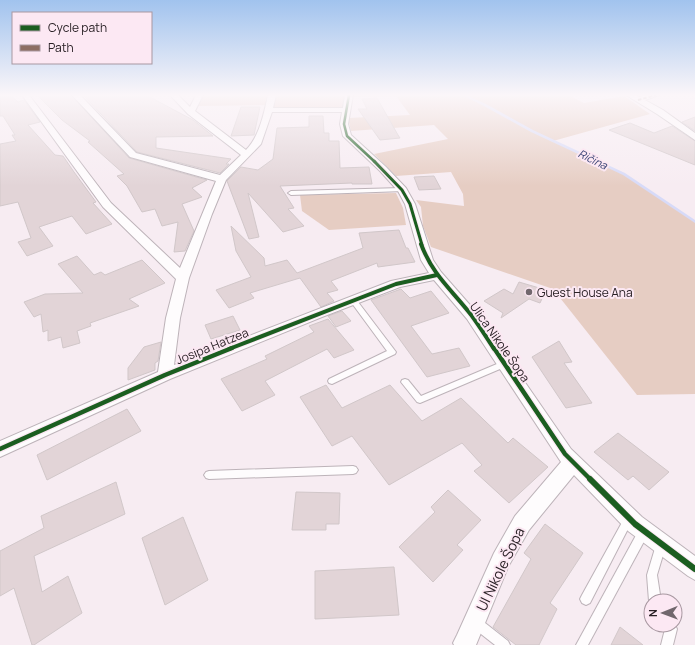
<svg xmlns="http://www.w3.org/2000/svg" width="695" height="645" font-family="Manrope,sans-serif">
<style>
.green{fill:#e6cdc3}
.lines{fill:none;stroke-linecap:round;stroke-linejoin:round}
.stream{fill:#d7daf8;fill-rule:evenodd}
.building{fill:#e2d4d7;stroke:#d1c7c9}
.service-casing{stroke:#bdb3b9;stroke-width:2}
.minor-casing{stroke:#bdb3b9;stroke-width:2}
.service{fill:#fefcfd;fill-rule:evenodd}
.minor{fill:#fefcfd;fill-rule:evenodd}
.quiet{stroke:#8d6e63;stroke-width:2;stroke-dasharray:3.5 2;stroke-linecap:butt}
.cycleway-far4-casing{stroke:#fce8f3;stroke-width:4}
.cycleway-far3-casing{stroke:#fce8f3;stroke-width:5}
.cycleway-far2-casing{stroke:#fce8f3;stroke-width:6}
.cycleway-far1-casing{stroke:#fce8f3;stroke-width:7}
.cycleway-casing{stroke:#fce8f3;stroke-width:8}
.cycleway-far4{stroke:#1b5e20;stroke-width:2.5}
.cycleway-far3{stroke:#1b5e20;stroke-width:3}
.cycleway-far2{stroke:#1b5e20;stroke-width:4}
.cycleway-far1{stroke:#1b5e20;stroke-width:4.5}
.cycleway{stroke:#1b5e20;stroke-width:6}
.poi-dot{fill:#71676d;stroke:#fce8f3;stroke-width:1.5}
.labels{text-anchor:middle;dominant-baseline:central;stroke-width:4;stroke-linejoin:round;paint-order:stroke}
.far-water-label{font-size:11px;font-style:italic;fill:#384274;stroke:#fce8f3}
.poi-label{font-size:12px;fill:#292025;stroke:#fce8f3;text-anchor:start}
.street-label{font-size:12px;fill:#292025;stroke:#fce8f3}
.near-street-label{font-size:14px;fill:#292025;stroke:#fce8f3}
</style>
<rect width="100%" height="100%" fill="#f7ecf2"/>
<g class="green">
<path d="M200,95H568L584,103L624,96L650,114L553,141L624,174L695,222V394L637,395L553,289L431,247L423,226L421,207L416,200L464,206L463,194L451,172L396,176L374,154L448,139L434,125L351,131L348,118L410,115L396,96L349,97L345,110H269L270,105L194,106Z"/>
<path d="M396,193L403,208L406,225L329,230L302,211L300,195Z"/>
</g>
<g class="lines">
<path class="stream" d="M466,95L486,104L533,130L625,173L695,220V223L623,175L531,132L484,106L462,95Z"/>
</g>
<g class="building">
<path d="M0,95H10L18,102L24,100L40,122L28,125L55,155L63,156L74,172L96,202L93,203L112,224L86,234L72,216L39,227L53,246L27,256L18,242L31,238L18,202L0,206V144L16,141L12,135H15L3,116H0Z"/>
<path d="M37,95H71L129,158L207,180L192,188L202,197L182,204L194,231L185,251L174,252L178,222L162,226L155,209L142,212L127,186L117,176L124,174L88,142L90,141L62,120Z"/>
<path d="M83,95H146L193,120L213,136L156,137V148L231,159L226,164H229L220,173L137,152Z"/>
<path d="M377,98L398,135L400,138L380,140L358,109H367L362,99Z"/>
<path d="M241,107H260L254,135L231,136Z"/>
<path d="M309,116H323L324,133H329V141H339L340,168L369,167L372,184H352V183L280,186L294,208L288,209L304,226L283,232L248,193L259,237L249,239L227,181L241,167L258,170L273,159L277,128L309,127Z"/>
<path d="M695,117V131L682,122Z"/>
<path d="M630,123L654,133L672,126L695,141V165L609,130Z"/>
<path d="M434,176L441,189L419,190L414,177Z"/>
<path d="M231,226L264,258L265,266L287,260L297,273L363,248L359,233L399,230L406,248H408L415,262L378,267L377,263L331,281L338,290L327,293L334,301L321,307L300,278L250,293L254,298L229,308L216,290L251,277L236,251Z"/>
<path d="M77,256L94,275L101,272L105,275L142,260L165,283L129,299L139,306L90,323L91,326L77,331L80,343L63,348L61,337L48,341V330L43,332L41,314L34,317L24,302L45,294L83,293L58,264Z"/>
<path d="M519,282L546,290L540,303L529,299L501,318L503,313L484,301L504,289L513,294Z"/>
<path d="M401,289L410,298L431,291L449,313L411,326L432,354L459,348L470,366L427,377L371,300Z"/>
<path d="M342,311L351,321L336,327L328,316Z"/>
<path d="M233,316L240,330L211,339L205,325Z"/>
<path d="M328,319L354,350L334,358L327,349L265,381L275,395L242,411L221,379L267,359L265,356L314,332L309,326Z"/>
<path d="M559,341L572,362L564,363L592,403L566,408L532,357Z"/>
<path d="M161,342L158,361L155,363V370L128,380V368L144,347Z"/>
<path d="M326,385L342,408L390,385L422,421L461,398L508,443L513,438L548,467L509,503L474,471L482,465L462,443L389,485L352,436L332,446L300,397Z"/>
<path d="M127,409L141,431L47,480L37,455Z"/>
<path d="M618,433L669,472L649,490L633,476L628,480L594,452Z"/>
<path d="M116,482L125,514L34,556L42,592L68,576L82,613L34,645H32L14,588L0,596V551L44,528L41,516Z"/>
<path d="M448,490L481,520L457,545L463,550L433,582L399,547L435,512L431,507Z"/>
<path d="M296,492L340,493L339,524H326V530H292Z"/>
<path d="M183,517L208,580L165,605L142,538Z"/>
<path d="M545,524L583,553L550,603L557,609L539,645H516L493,627L531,559L524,553Z"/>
<path d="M394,567L399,615L315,619V571Z"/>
<path d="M620,627L643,645H611Z"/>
</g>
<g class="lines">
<defs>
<g id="service">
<path d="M402,188L405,190L404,191L291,195L288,193L291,191Z"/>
<path d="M351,298H355L396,352L395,354L332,384L329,383L328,381L329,379L387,351L351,302L350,300Z"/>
<path d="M504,361L507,362L508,364L507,366L420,403L417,402L401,382L402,380L405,379L408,380L421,396Z"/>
<path d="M353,466L356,467L358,470L356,473L353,474L209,479L206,478L204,475L206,472L209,471Z"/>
<path d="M628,515L631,517L633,520L631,523L590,603L586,605L582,603L580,599L582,595L625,517Z"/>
<path d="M644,526L648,528L649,531L648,534L588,645H576L640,528Z"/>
<path d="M661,540L665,541L666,545L657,575L661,601H651V605L649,601L647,575L656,545L657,541Z"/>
<path d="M476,617L480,619L508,641L510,645H495L472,627L470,623L472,619Z"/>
<path d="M663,625H675L677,629L673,645H661L665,629Z"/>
</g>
<g id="minor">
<path d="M22,95H29L111,203L180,268L216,181L130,157L72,95H80L136,153L220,175L241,155L188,114L170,95H178L190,107L196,95H203L195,111L246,150C259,137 264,114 268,95H276L273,108H343L345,95H353L348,124L351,135L386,167L406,188L415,204L433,260L441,272L477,313L571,449L642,517L695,556V580L688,576L628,531L574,475L529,530L508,567L476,645H454L453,643L457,635L494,553L515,516L561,462L467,319L434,280L400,287L322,317L170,379L0,457V441L158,372L166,318L176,279L103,207ZM272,112H342L340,124L343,136L380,171L398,191L405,204L421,260L429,273L391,281L174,365L180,318L189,278L212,214L226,180L261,144Z"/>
<path d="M626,95H635L639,97L646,95H659L645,100L663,110L695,133V140L657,114Z"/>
</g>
</defs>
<use href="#service" class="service-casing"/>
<use href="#minor" class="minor-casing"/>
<use href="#service" class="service"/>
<use href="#minor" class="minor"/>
<path class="quiet" d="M638,100L656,95"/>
<defs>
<path id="cycleway-far4" d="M349,95L344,124L347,136L375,162"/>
<path id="cycleway-far3" d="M374,161L402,190L410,204L422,245"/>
<g id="cycleway-far2">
<path d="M421,244C433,276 452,290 472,316C480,327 487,338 494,349"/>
<path d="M229,349L396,284L437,275"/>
</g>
<g id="cycleway-far1">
<path d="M494,348L565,454L591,480"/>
<path d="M0,449L165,375L232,348"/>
</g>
<path id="cycleway" d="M590,479L635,524L695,569"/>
</defs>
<use href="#cycleway-far4" class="cycleway-far4-casing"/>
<use href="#cycleway-far3" class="cycleway-far3-casing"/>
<use href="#cycleway-far2" class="cycleway-far2-casing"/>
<use href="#cycleway-far1" class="cycleway-far1-casing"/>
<use href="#cycleway" class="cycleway-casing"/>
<use href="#cycleway-far4" class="cycleway-far4"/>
<use href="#cycleway-far3" class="cycleway-far3"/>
<use href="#cycleway-far2" class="cycleway-far2"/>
<use href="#cycleway-far1" class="cycleway-far1"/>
<use href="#cycleway" class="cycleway"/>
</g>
<linearGradient id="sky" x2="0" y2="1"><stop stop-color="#a1c3ee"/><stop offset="0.51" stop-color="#fbf6f9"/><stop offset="1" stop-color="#fbf6f9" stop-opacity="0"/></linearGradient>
<rect width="695" height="186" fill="url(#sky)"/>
<circle class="poi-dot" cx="529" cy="292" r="4"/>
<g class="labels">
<g class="far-water-label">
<text transform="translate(593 159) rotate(26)">Ričina</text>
</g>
<g class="poi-label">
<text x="537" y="292">Guest House Ana</text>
</g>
<g class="street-label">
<text transform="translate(500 342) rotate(55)">Ulica Nikole Šopa</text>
<text transform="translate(212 346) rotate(-22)">Josipa Hatzea</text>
</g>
<g class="near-street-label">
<text transform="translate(500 569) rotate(-64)">Ul Nikole Šopa</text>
</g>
</g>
<rect x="12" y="12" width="140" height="52" fill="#fce8f3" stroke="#a898a1"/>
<rect x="20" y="25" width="20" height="6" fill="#1b5e20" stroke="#a898a1"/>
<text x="48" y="32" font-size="12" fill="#292025">Cycle path</text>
<rect x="20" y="45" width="20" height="6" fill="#8d6e63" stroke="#a898a1"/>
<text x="48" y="52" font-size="12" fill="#292025">Path</text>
<g transform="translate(663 613) rotate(269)"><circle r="19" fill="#fce8f3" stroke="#a898a1"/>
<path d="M0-3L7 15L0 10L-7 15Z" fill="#71676d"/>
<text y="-6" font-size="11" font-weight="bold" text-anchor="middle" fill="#292025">N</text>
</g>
</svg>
